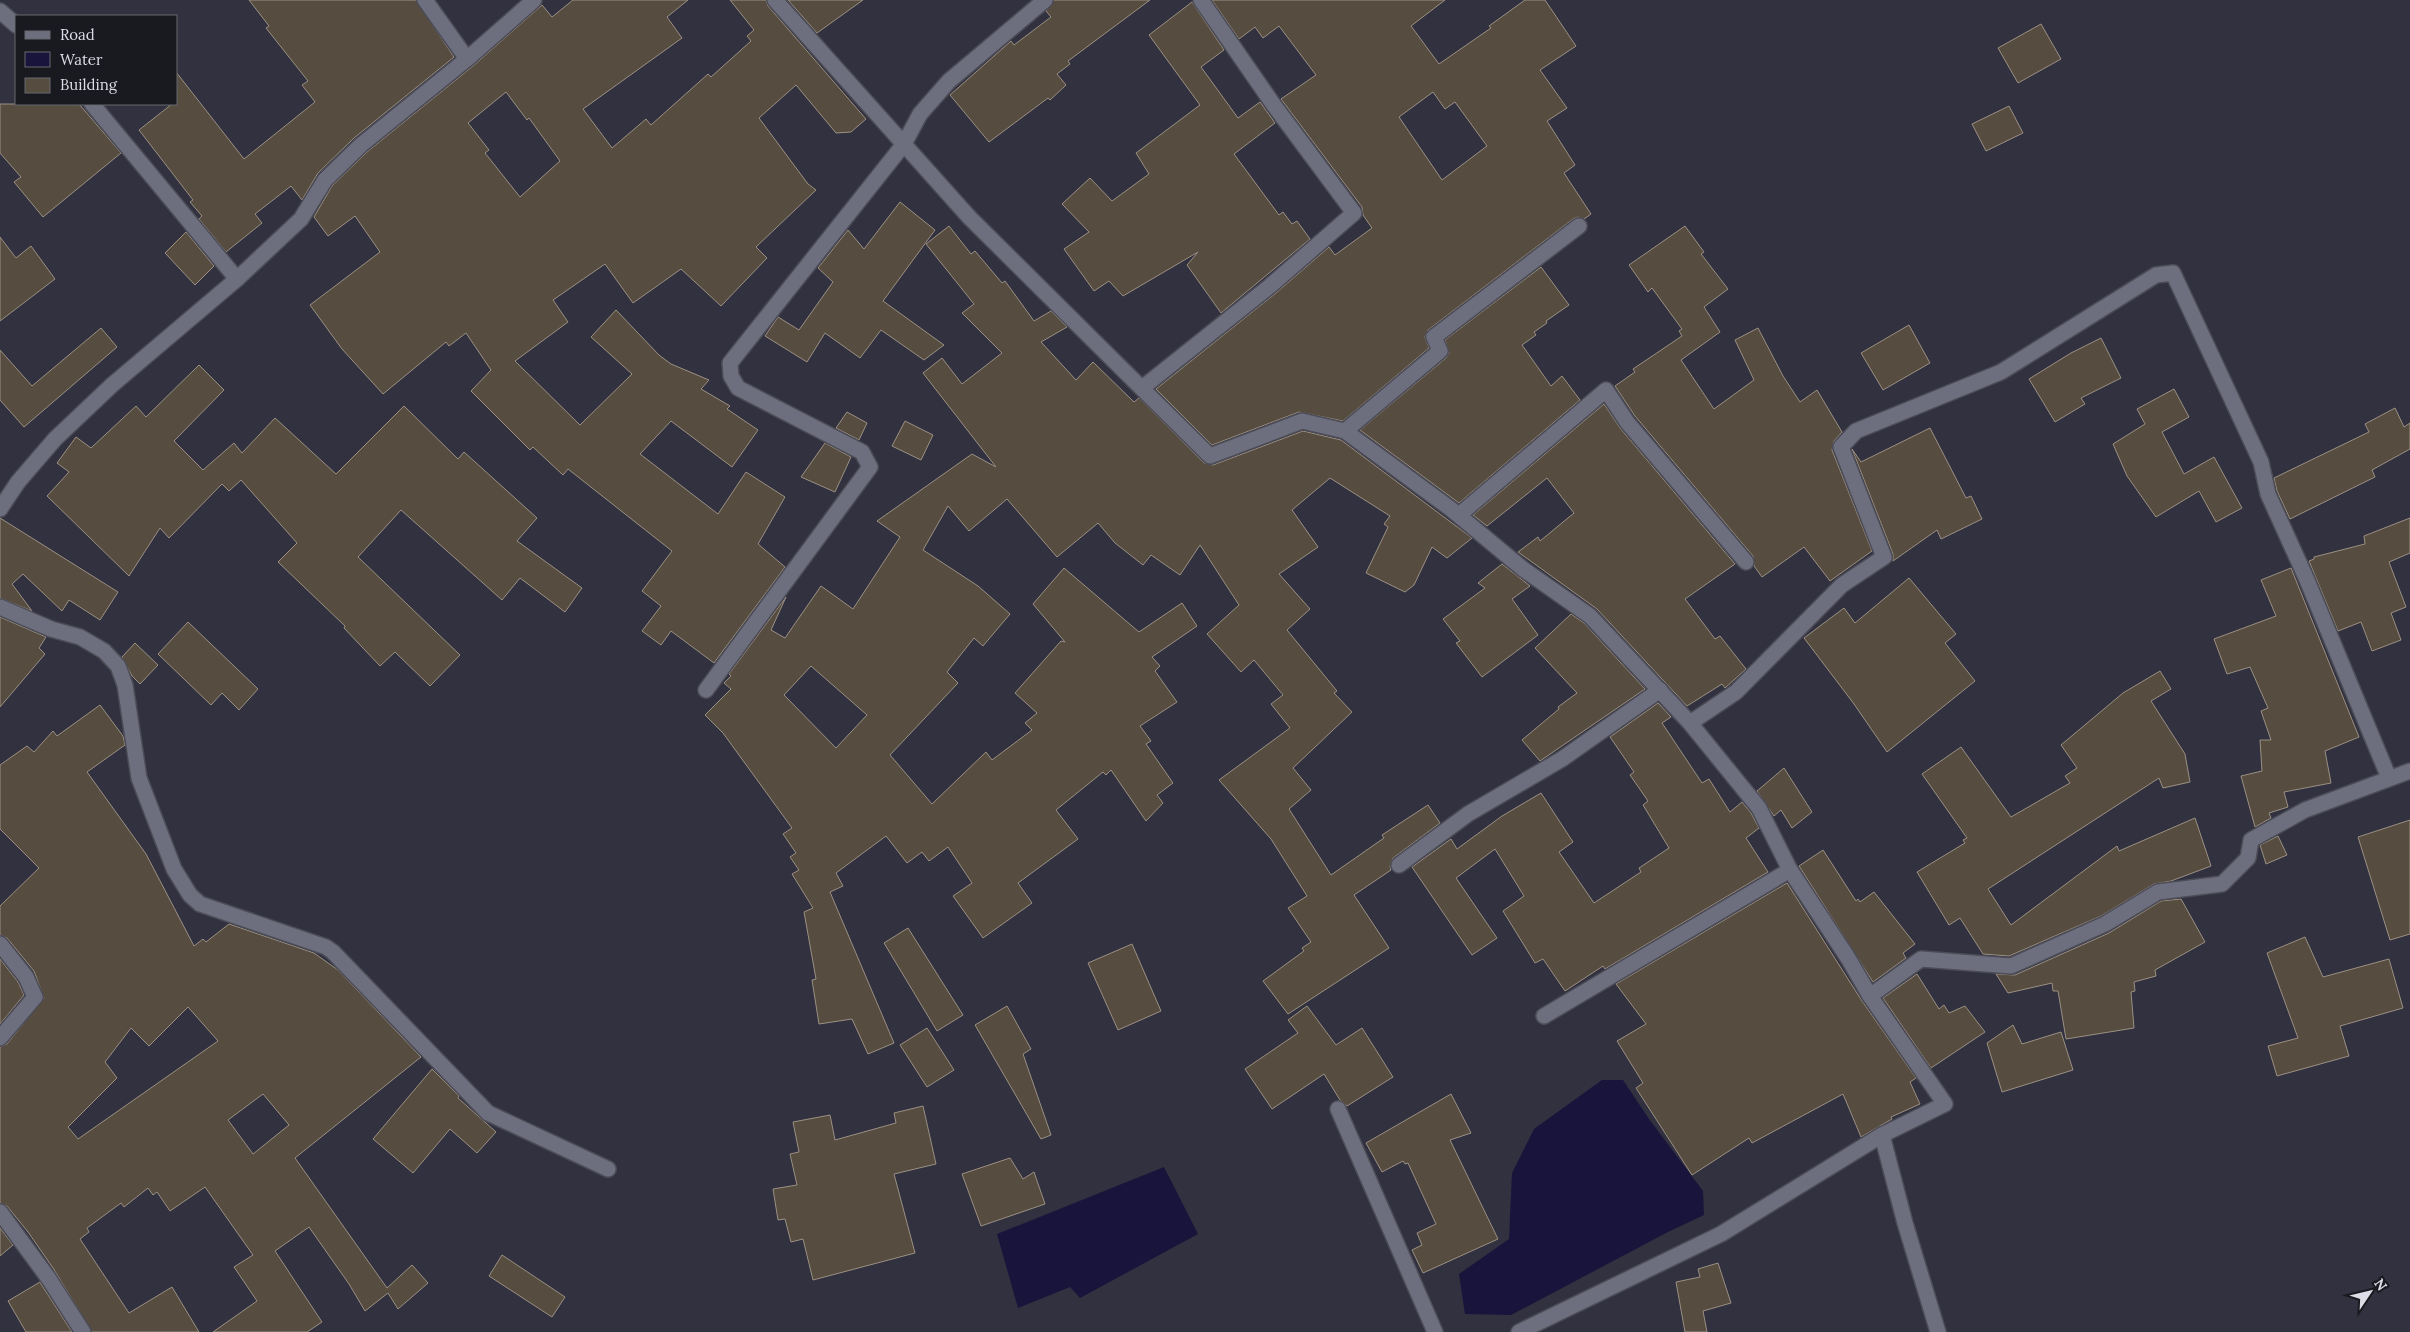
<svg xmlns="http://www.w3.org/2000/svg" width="2410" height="1332" font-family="Lora,serif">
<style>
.water{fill:#18143c}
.building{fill:#564c40;stroke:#9b9083;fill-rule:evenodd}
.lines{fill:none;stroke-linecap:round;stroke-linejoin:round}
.minor-casing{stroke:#4c4c57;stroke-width:18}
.minor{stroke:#6e6f7e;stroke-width:15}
</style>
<rect width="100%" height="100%" fill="#31313f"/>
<g class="water">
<path d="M1602,1080H1623L1649,1119L1703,1191L1704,1215L1668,1232L1511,1315L1465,1314L1459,1274L1509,1239L1512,1173L1534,1129Z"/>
<path d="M1164,1167L1198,1234L1080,1298L1070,1287L1018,1308L997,1234Z"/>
</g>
<g class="building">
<path d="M249,0H416L454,57L354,138L318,173L302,200L291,186L255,214L262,223L226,252L199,219L202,216L190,202L193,200L139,130L172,104H176V72L244,159L315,102L302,85L308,81L266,28L269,26Z"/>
<path d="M573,0H688L667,17L682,38L583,109L612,148L646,119L651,125L708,74L711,77L751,41L747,36L754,30L730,0H766L768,6L866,119L851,132L836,133L796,85L759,118L808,184L816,190L756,247L767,258L721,306L681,269L633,303L605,264L553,300L568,322L515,361L580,425L632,374L591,337L616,310L659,355L671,364L709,380L701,389L730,406L727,409L758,430L732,467L671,421L640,454L718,514L746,472L785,497L758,544L785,567L714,663L671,631L661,645L642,631L661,606L642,591L672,551L568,469L563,475L533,447L530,450L471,391L491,370L466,333L449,346L446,342L383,394L342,349L310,305L380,252L355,216L328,236L314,217L332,186L367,152L473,66L542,5L552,17ZM506,92L527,120L529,118L560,161L520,197L485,153L489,150L468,123Z"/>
<path d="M788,0H863L817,33Z"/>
<path d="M1054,0H1150L1068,61L1070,64L1057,74L1066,85L1050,100L1048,98L989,142L950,95L1011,41L1014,45L1051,17L1046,11Z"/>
<path d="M1212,0H1445L1411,26L1439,64L1491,28L1489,26L1525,0H1545L1576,46L1540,70L1567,108L1547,121L1575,165L1564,173L1591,214L1584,219L1578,217L1573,219L1428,330L1425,337L1429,348L1343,421L1299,412L1212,445L1156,389L1276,293L1329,247L1335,255L1372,228L1363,215L1362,207L1281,99L1316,75L1279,26L1263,38L1255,27L1239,39ZM1433,92L1445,109L1455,102L1487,146L1442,180L1399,117Z"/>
<path d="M1192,2L1224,50L1201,67L1238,118L1260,102L1275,123L1234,154L1279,215L1283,212L1292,224L1297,221L1310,239L1221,313L1187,265L1198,252L1123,296L1109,281L1094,291L1064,249L1089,232L1062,204L1090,178L1112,201L1149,174L1136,153L1200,105L1149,35Z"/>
<path d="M2041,24L2061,59L2018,83L1998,48Z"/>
<path d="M0,104H79L121,153L43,217L14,182L21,177L0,153Z"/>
<path d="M2009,106L2023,133L1986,151L1972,124Z"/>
<path d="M900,202L935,230L883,301L944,345L924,360L881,330L860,358L825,333L807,362L765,336L778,317L799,330L833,282L818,268L848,230L864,249Z"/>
<path d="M949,226L971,254L975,251L1002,283L1005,281L1034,321L1051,311L1067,327L1041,342L1076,380L1093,362L1134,402L1139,398L1204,463L1213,465L1303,431L1341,440L1472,538L1447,558L1432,547L1414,585L1405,592L1366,573L1388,527L1384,524L1390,516L1330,478L1292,510L1318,547L1279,574L1310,609L1287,630L1337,691L1334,693L1352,712L1293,768L1311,790L1289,809L1331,875L1384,838L1382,835L1428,805L1440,823L1393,858L1390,866L1391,870L1354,895L1389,948L1288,1014L1263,981L1304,951L1302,948L1311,942L1288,908L1307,896L1271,839L1219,780L1290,728L1271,704L1283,695L1254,660L1241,672L1207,634L1239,605L1200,545L1180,575L1151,555L1143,565L1115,543L1098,523L1057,557L1007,499L969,531L948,506L923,550L978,586L1010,614L983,646L974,638L947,672L958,683L890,755L932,804L986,752L992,760L1032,730L1025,723L1037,713L1015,693L1061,641L1065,642L1033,604L1064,568L1139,632L1182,603L1197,626L1152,657L1160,666L1155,671L1177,702L1140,726L1151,741L1146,744L1173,783L1157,795L1163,803L1146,821L1111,770L1106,775L1103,772L1056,810L1078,839L1018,883L1032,903L983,938L953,896L972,883L948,847L929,861L922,852L907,863L886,836L836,873L843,886L830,892L894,1043L868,1054L852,1019L819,1024L812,980L816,979L804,912L813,908L792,874L799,870L790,857L796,853L783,834L792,828L723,733L705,715L731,689L724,683L731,676L729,674L786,597L771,630L785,638L821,586L853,609L900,537L877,521L972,454L996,467L923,373L942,358L962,384L1002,353L962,313L974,304L926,244ZM811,666L867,715L836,748L784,695Z"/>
<path d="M1685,226L1704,252L1701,254L1728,289L1704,307L1720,332L1681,360L1714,409L1754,380L1735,340L1758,328L1783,376L1800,402L1817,390L1842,432L1834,441L1832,450L1872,551L1830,581L1804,547L1762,577L1754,566L1753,556L1635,416L1615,386L1635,372L1633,369L1682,336L1679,331L1682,329L1652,288L1648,292L1629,265Z"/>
<path d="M186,232L214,266L195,285L165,253Z"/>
<path d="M0,237L16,258L31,246L55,279L0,321Z"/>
<path d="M1541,267L1569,305L1546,321L1547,323L1534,332L1536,335L1522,345L1551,386L1562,376L1580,400L1459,503L1360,430L1446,358L1449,353L1445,340Z"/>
<path d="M1909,325L1930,363L1883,390L1861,353Z"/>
<path d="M101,328L117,347L24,427L0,400V350L32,386Z"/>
<path d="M2101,338L2121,378L2081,398L2085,404L2055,422L2029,379L2071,353Z"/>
<path d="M199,365L224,390L174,441L203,470L234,443L242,453L275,418L336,474L404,406L458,459L464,452L537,518L517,541L582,588L565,612L520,578L502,600L401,510L358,557L460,655L430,686L395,652L380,666L344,628L345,626L278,562L297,543L241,480L229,491L222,484L169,538L160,528L129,576L47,496L69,472L57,463L76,437L91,448L136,406L146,417Z"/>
<path d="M2174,389L2189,417L2162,432L2184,474L2214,457L2242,508L2216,522L2199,491L2156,517L2127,476L2113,444L2145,424L2137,409Z"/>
<path d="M1604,404L1620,428L1735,564L1685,599L1715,639L1720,636L1746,669L1725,688L1722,684L1687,706L1597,609L1518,552L1538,537L1540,541L1574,513L1547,478L1487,526L1473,515Z"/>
<path d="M2395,408L2404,427L2410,423V449L2372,470L2375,477L2290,519L2277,491L2274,478L2369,432L2365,424Z"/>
<path d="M847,412L867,423L859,440L836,428Z"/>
<path d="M905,421L933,435L921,460L892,446Z"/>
<path d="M1930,428L1966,498L1971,496L1982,519L1941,539L1937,530L1893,561V554L1852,449L1861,462Z"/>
<path d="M825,443L851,457L835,492L801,477Z"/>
<path d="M0,518L118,592L100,620L69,600L62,611L23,574L12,584L32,611L0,598Z"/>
<path d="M2410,518V553L2389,562L2406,607L2391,613L2401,640L2372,651L2361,622L2338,631L2309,561L2314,559V557L2365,544L2364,536Z"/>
<path d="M1502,564L1530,586L1512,599L1538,635L1482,677L1456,643L1460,641L1443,619L1485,588L1478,583Z"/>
<path d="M2291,568L2359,737L2325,751L2331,783L2284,792L2288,807L2269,813L2271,818L2255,827L2241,776L2262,771L2260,740H2271L2261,711L2268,708L2250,667L2227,674L2214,639L2276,616L2261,580Z"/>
<path d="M1909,578L1956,634L1945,643L1975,681L1887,752L1854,704L1804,638L1844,608L1855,623Z"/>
<path d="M1571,614L1584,623L1645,689L1540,761L1522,740L1559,709L1558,707L1577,693L1535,648Z"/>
<path d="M0,617L46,637L39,648L45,654L0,707Z"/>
<path d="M188,622L258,689L239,710L222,693L211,705L158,654Z"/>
<path d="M135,643L158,665L140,684L132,676L122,657Z"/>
<path d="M2160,671L2171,689L2151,701L2185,754L2190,782L2163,788L2159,778L1988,889L2011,925L2117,846L2119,851L2195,818L2211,866L2171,881L2154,884L2101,916L2009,956L1983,954L1960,918L1949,925L1917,872L1965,843L1963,840L1967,838L1922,774L1961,747L2011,817L2070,783L2065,776L2077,768L2061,745L2123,693Z"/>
<path d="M1658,703L1671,717L1662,723L1702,783L1709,779L1730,812L1742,802L1751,813L1759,828L1746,838L1768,872L1605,969L1603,966L1565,991L1543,959L1535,963L1503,911L1524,896L1495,849L1456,878L1497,938L1472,955L1412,867L1451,839L1457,849L1502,816L1541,793L1573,842L1559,852L1594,903L1641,872L1639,868L1669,848L1643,805L1648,801L1630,775L1634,772L1610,737Z"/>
<path d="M100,705L123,736L125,745L87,772L146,854L194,946L203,939L206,942L229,924L314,953L338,970L421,1057L295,1158L387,1288L412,1265L428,1283L398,1309L388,1293L365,1311L349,1284L309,1227L275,1251L322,1322L307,1332H213L257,1301L234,1267L253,1255L205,1187L170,1211L157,1192L153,1195L148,1188L124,1207L121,1203L87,1228L89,1232L80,1239L129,1313L172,1287L199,1332H92L53,1268L28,1232L7,1206L0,1203V1047L7,1044L44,998L34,971L7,938L0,935V906L39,868L0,829V765L27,746L34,752L53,731L57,736ZM188,1007L218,1041L78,1139L68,1127L117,1078L105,1062L131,1028L149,1046ZM263,1094L289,1125L253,1154L228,1120Z"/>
<path d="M1784,768L1812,812L1792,828L1781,810L1774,816L1757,791Z"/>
<path d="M2410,820V934L2390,940L2358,837Z"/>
<path d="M2278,836L2287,855L2266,864L2260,845Z"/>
<path d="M1823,850L1856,901L1858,899L1860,902L1874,892L1915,944L1903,953L1906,958L1873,982L1799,866Z"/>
<path d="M1787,883L1862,1001L1916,1078L1910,1082L1920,1104L1891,1117L1892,1119L1861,1137L1843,1094L1752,1143L1749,1138L1692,1175L1636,1088L1643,1083L1617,1041L1646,1024L1616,984Z"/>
<path d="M2181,899L2205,942L2155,970L2156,976L2134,982L2135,991L2131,992L2134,1028L2066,1039L2058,991H2053L2052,983L2008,993L1996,974L2015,975L2109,933L2161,901Z"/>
<path d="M908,928L963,1015L937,1031L884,943Z"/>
<path d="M2305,937L2323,977L2389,959L2403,1008L2340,1026L2349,1056L2277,1076L2268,1046L2298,1038L2267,953Z"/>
<path d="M1132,944L1161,1011L1118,1030L1088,963Z"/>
<path d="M0,959L18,982L24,995L0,1024Z"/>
<path d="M1917,974L1939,1009L1944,1005L1949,1013L1965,1006L1985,1032L1931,1068L1883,998Z"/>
<path d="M1007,1006L1031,1049L1023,1054L1051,1135L1041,1139L975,1025Z"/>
<path d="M1307,1006L1336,1045L1362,1028L1393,1077L1347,1106L1340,1100L1324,1074L1272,1109L1245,1069L1298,1033L1288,1020Z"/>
<path d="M2013,1025L2022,1044L2061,1032L2073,1070L2002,1092L1987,1043Z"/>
<path d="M927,1028L954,1070L927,1087L900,1045Z"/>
<path d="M432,1069L459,1096L458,1098L496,1132L477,1153L450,1129L413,1173L373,1139Z"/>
<path d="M1451,1094L1471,1133L1450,1140L1498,1239L1423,1273L1412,1250L1422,1245L1417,1233L1436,1224L1408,1163L1405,1164L1403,1161L1382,1172L1366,1143Z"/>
<path d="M923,1106L936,1164L894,1174L915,1253L813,1280L803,1239L791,1242L785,1219L778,1220L773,1189L797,1185L790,1154L799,1152L793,1122L830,1115L835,1140L896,1123L894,1113Z"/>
<path d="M1010,1158L1023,1179L1034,1172L1045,1204L981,1226L962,1174Z"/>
<path d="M0,1228L13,1245L0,1256Z"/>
<path d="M502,1255L565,1297L552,1317L489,1276Z"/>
<path d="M1718,1263L1731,1303L1703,1311L1707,1332H1685L1676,1282L1700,1277L1698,1269Z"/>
<path d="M40,1282L41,1284L72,1332H26L8,1301Z"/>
</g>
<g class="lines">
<defs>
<g id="minor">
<path d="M425,0L467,59"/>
<path d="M775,0L969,217L1210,456L1302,421L1345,431L1451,509L1523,569L1590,616L1690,723L1759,808L1790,870L1848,958L1870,996L1945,1104L1882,1135L1721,1234L1519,1332"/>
<path d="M0,11L16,25"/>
<path d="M92,104L237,279"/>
<path d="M1142,388L1270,286L1354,213L1273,104L1201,0"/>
<path d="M1345,431L1440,351L1434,337L1579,226"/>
<path d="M0,509L18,482L55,439L112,385L237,279L301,219L325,180L361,145L467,59L534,0"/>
<path d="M1459,515L1606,390L1627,422L1746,562"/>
<path d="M0,607L51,629L80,637L104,651L118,666L125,685L139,778L174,869L190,895L200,904L326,947L333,952L488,1113L608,1169"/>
<path d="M706,690L870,467L862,452L738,388L731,376L730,363L904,144L920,114L949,81L1045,0"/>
<path d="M1690,723L1736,692L1842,585L1884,557L1841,447L1856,431L2001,372L2156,275L2173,273L2261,462L2268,494L2307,580L2389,778"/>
<path d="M1399,865L1468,814L1562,759L1660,690"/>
<path d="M0,944L26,977L35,997L0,1038"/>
<path d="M1870,996L1921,959L2011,966L2105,924L2158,892L2222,884L2248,858L2251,840L2305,810L2410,771"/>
<path d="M1544,1016L1790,870"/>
<path d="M1338,1109L1435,1332"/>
<path d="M1882,1135L1905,1223L1938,1332"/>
<path d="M0,1212L49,1279L83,1332"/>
</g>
</defs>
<use href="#minor" class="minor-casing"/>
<use href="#minor" class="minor"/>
</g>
<rect x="15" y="15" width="162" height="90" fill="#191a20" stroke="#67686f"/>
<rect x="25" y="31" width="25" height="8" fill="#6e6f7e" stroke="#67686f"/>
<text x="60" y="40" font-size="15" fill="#dcdde6">Road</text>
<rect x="25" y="52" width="25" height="15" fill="#18143c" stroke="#67686f"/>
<text x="60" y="65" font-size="15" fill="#dcdde6">Water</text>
<rect x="25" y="78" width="25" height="15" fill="#564c40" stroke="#67686f"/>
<text x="60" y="90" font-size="15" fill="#dcdde6">Building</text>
<g transform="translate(2370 1292) rotate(55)" stroke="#191a20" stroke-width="4" paint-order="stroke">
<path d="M0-4L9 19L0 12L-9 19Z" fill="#dcdde6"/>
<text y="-8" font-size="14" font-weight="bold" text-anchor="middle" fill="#dcdde6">N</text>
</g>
</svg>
